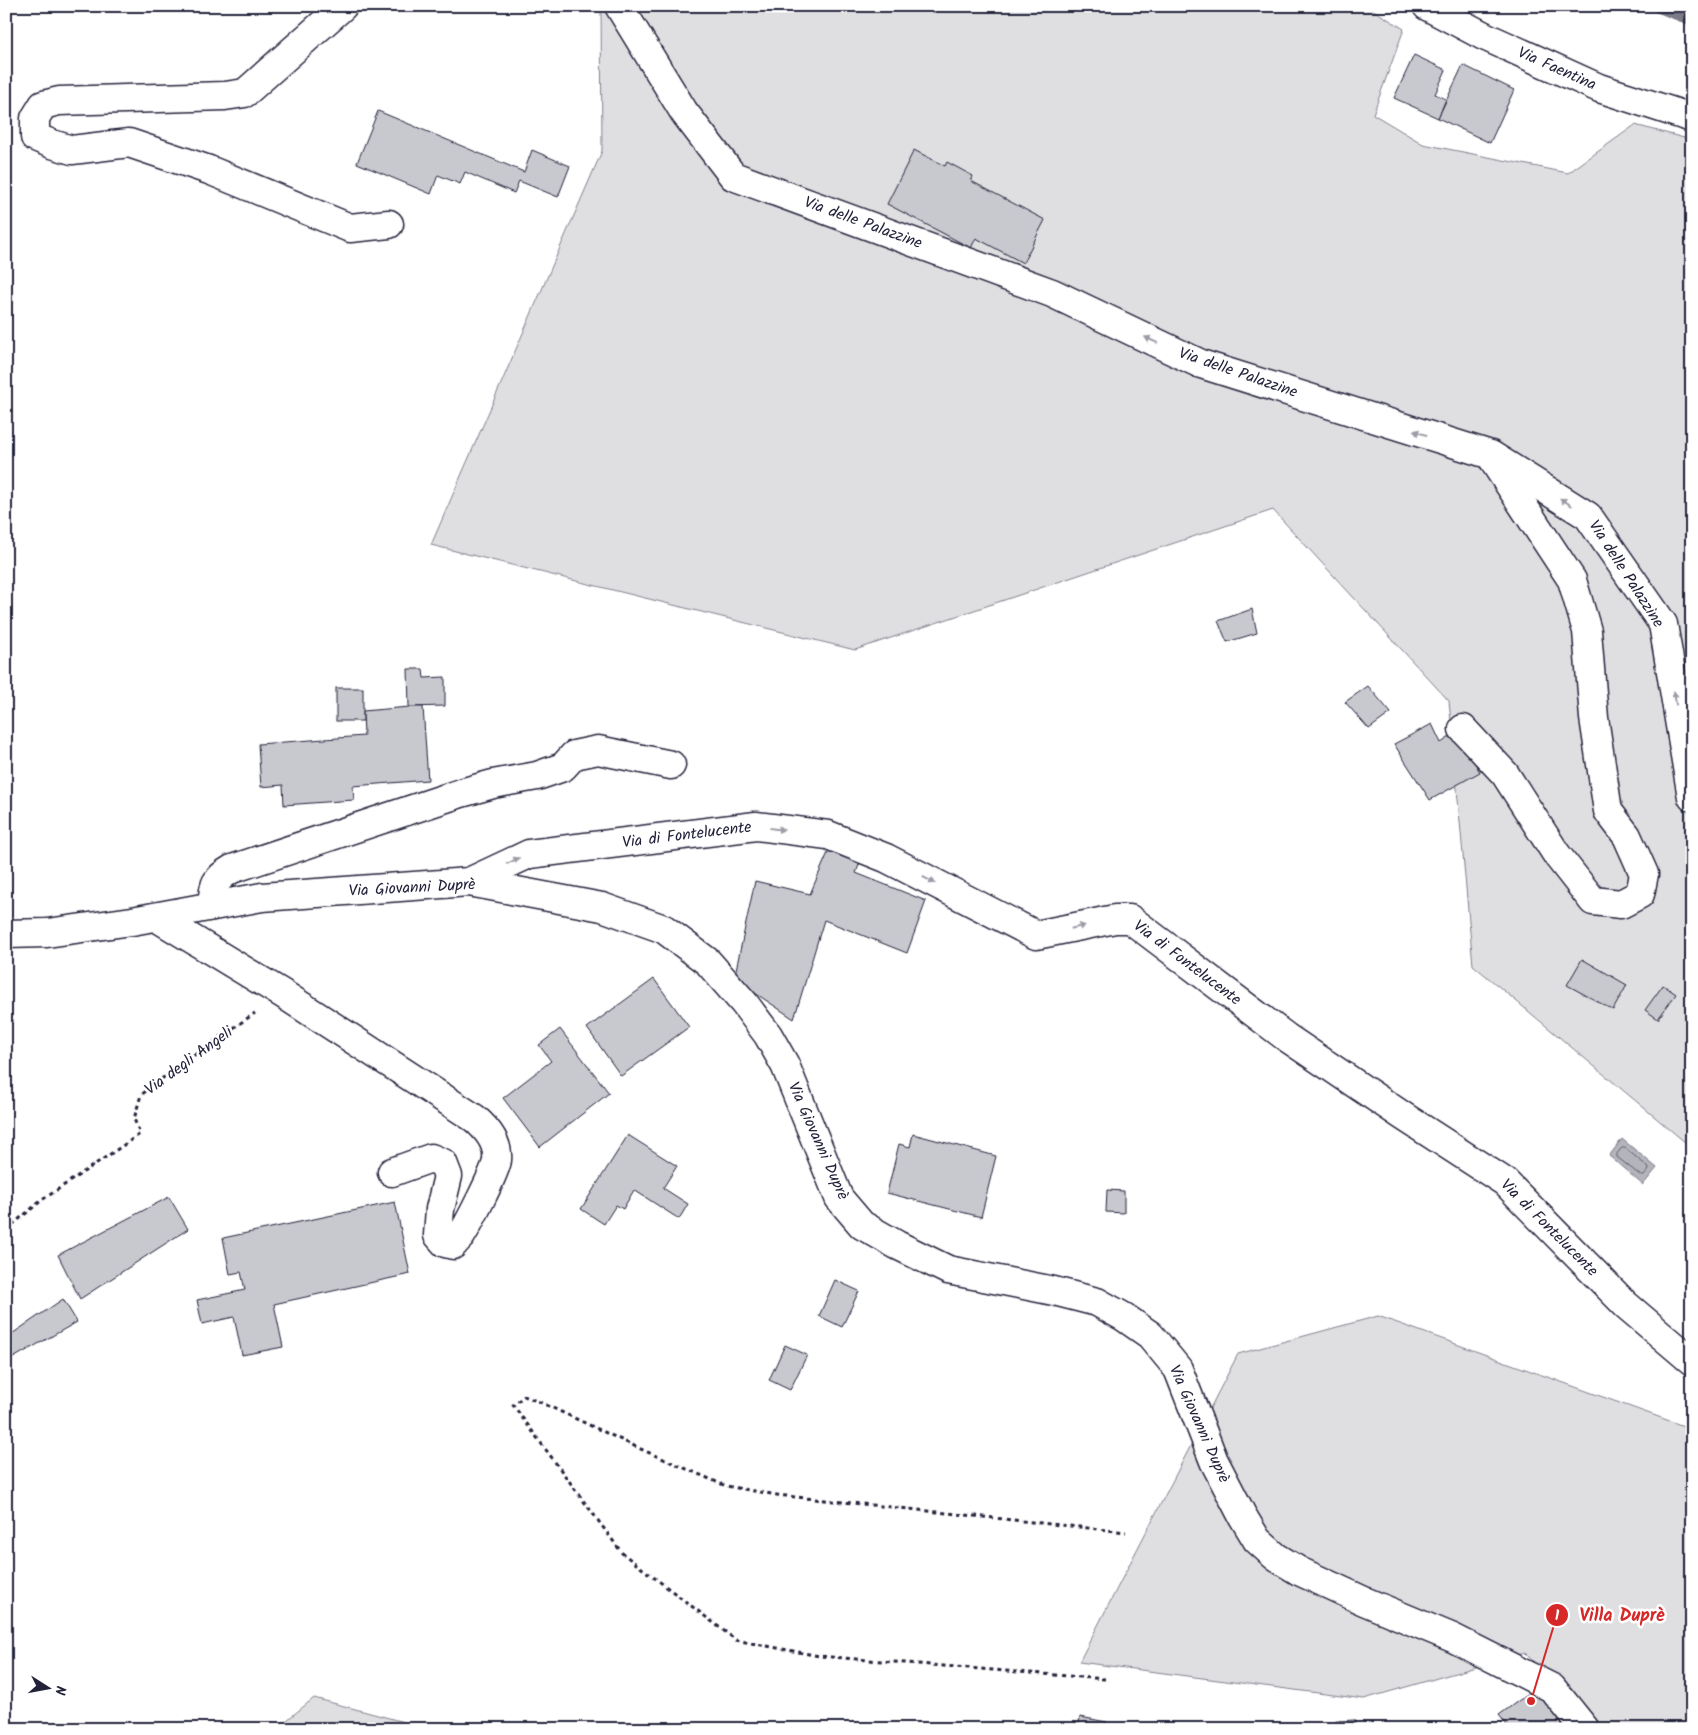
<svg xmlns="http://www.w3.org/2000/svg" width="1698" height="1735" font-family="Kalam,sans-serif">
<style>
.green{fill:#dfdfe2;stroke:#80808e}
.water{fill:#b4b4bc;stroke:#7a7a88}
.lines{fill:none;stroke-linecap:round;stroke-linejoin:round}
.shore{stroke:#5c5c6f;stroke-width:1}
.stream{stroke:#7a7a88;stroke-width:10}
.building{fill:#c8c8cf;stroke:#22223b}
.minor-casing{stroke:#22223b;stroke-width:31}
.major-casing{stroke:#22223b;stroke-width:31}
.path{stroke:#22223b;stroke-width:3;stroke-dasharray:4 4;stroke-linecap:butt}
.minor{stroke:#fff;stroke-width:28}
.major{stroke:#fff;stroke-width:28}
.oneway{fill:#9c9ca7}
.labels{text-anchor:middle;dominant-baseline:central;stroke-width:5;stroke-linejoin:round;paint-order:stroke}
.street-label{font-size:16px;fill:#22223b;stroke:#fff}
.leader{fill:none;stroke:#d62828;stroke-width:2}
.callout-dot{fill:#d62828;stroke:#fff;stroke-width:2}
.mark-label{font-size:15px;text-anchor:middle;font-weight:bold;fill:#fff}
.callout-label{font-size:18px;text-anchor:middle;font-weight:bold;fill:#d62828;stroke:#fff;stroke-width:5;stroke-linejoin:round;paint-order:stroke}
</style>
<rect width="100%" height="100%" fill="#fff"/>
<filter id="ink" filterUnits="userSpaceOnUse"><feTurbulence type="fractalNoise" baseFrequency=".02" numOctaves="2"/><feDisplacementMap in="SourceGraphic" scale="10" xChannelSelector="R" yChannelSelector="G"/><feConvolveMatrix kernelMatrix="1 2 1 2 8 2 1 2 1" color-interpolation-filters="sRGB"/></filter>
<g filter="url(#ink)">
<g class="green">
<path d="M601,6H1367L1404,29L1373,114L1423,144L1568,173L1635,125L1692,140V1148L1473,965L1449,701L1273,510L855,650L431,545L602,151Z"/>
<path d="M1378,1316L1692,1429V1729H1601L1525,1653L1364,1699L1079,1662L1238,1354Z"/>
<path d="M314,1698L430,1729H276Z"/>
</g>
<path class="water" d="M1622,1139L1657,1168L1643,1185L1609,1156Z"/>
<g class="lines">
<path class="shore" d="M1622,1148H1625L1648,1167L1649,1170L1644,1176H1641L1617,1157V1154Z"/>
<path class="stream" d="M1654,6L1692,21"/>
</g>
<g class="building">
<path d="M1414,55L1446,70L1435,94L1446,99L1438,118L1394,98Z"/>
<path d="M1463,65L1514,90L1490,143L1438,118Z"/>
<path d="M378,111L524,172L532,150L570,166L558,197L519,181L514,193L465,172L460,184L438,175L431,194L357,163Z"/>
<path d="M914,150L945,166L947,162L973,176L971,181L1045,220L1023,263L976,238L971,248L887,204Z"/>
<path d="M1252,609L1257,633L1227,642L1218,621Z"/>
<path d="M408,669H423L424,678L445,677V706L409,707Z"/>
<path d="M1368,686L1391,713L1369,729L1345,702Z"/>
<rect x="336" y="688" width="27" height="33"/>
<path d="M409,707H423L428,780L353,786L354,800L284,805L283,785L261,787L258,744L364,736L363,711Z"/>
<path d="M1432,724L1441,743L1457,732L1480,772L1430,800L1394,744Z"/>
<path d="M830,848L862,857L856,873L926,901L907,953L824,920L794,1019L734,979L755,881L810,894Z"/>
<path d="M1582,959L1627,985L1613,1010L1567,985Z"/>
<path d="M654,979L689,1027L621,1076L587,1028Z"/>
<path d="M1663,985L1676,994L1658,1019L1645,1010Z"/>
<path d="M560,1029L609,1093L540,1147L503,1098L551,1061L539,1045Z"/>
<path d="M913,1134L996,1156L981,1217L887,1193L899,1144L910,1147Z"/>
<path d="M628,1135L677,1166L663,1188L688,1204L679,1219L634,1190L623,1209L616,1205L604,1224L581,1209Z"/>
<path d="M1107,1190L1124,1191V1213L1106,1212Z"/>
<path d="M169,1197L188,1229L80,1299L58,1255Z"/>
<path d="M395,1202L410,1274L274,1304L283,1347L242,1355L234,1317L202,1324L197,1300L245,1290L241,1272L230,1274L223,1238Z"/>
<path d="M835,1280L859,1291L842,1327L819,1316Z"/>
<path d="M63,1299L77,1322L6,1362V1338Z"/>
<path d="M785,1345L807,1355L790,1390L769,1380Z"/>
<path d="M1536,1688L1565,1729H1510L1499,1715Z"/>
<path d="M1080,1717L1107,1722L1106,1729H1078Z"/>
<path d="M1355,1720V1729H1336V1721Z"/>
</g>
<g class="lines">
<defs>
<g id="minor">
<path d="M343,6L245,93L225,96L59,101L43,105L35,118V137L52,144L72,150L129,143L209,170L350,228L389,224"/>
<path d="M619,6L684,112L733,176L1052,293L1201,364L1491,455L1588,516L1663,624L1692,797"/>
<path d="M1463,729L1505,774L1557,855L1593,901L1621,904L1640,894L1644,874L1627,836L1608,811L1594,718L1587,631L1572,580L1495,463"/>
<path d="M469,882L529,854L756,826L828,835L886,858L1036,935L1115,919H1130L1286,1037L1403,1116L1505,1182L1626,1305L1692,1361"/>
<path d="M212,906C214,886 213,880 232,869L461,793L493,784L537,776L563,767L574,755L598,750L671,765"/>
<path d="M156,917L283,994L474,1118C486,1128 499,1142 497,1160C496,1171 468,1225 461,1236C458,1239 455,1242 453,1245L445,1243L438,1235L440,1209L448,1176L443,1163L431,1158L392,1172"/>
<path d="M6,934L47,933L132,921L262,897L469,882L602,907L664,929L708,962L744,1003L768,1035L785,1065L839,1198L862,1225L897,1245L948,1270L1054,1291L1097,1302L1124,1317L1150,1335L1178,1369L1214,1461L1242,1515L1257,1540L1276,1557L1299,1571L1364,1601L1453,1638L1552,1688L1585,1729"/>
</g>
<path id="major" d="M1427,6L1484,36L1599,88L1692,118"/>
</defs>
<use href="#minor" class="minor-casing"/>
<use href="#major" class="major-casing"/>
<g class="path">
<path d="M6,1230L42,1200L140,1134L134,1119L141,1095L177,1067L255,1013"/>
<path d="M1105,1679L819,1656L736,1640L622,1553L513,1405L524,1396L542,1403L645,1451L726,1486L777,1495L1126,1532"/>
</g>
<use href="#minor" class="minor"/>
<use href="#major" class="major"/>
</g>
<defs><path id="oneway-solid" d="M-6-.8H1V-3.2L6.5 0L1 3.2V.8H-6Z" transform="scale(1.25)"/></defs>
<g class="oneway">
<use href="#oneway-solid" transform="translate(1151 340) rotate(-155)"/>
<use href="#oneway-solid" transform="translate(1420 433) rotate(-162)"/>
<use href="#oneway-solid" transform="translate(1566 502) rotate(-148)"/>
<use href="#oneway-solid" transform="translate(1675 698) rotate(-99)"/>
<use href="#oneway-solid" transform="translate(777 829) rotate(7)"/>
<use href="#oneway-solid" transform="translate(513 861) rotate(-25)"/>
<use href="#oneway-solid" transform="translate(929 880) rotate(27)"/>
<use href="#oneway-solid" transform="translate(1078 927) rotate(-13)"/>
</g>
</g>
<g class="labels">
<g class="street-label">
<text transform="translate(1557 69) rotate(24)">Via Faentina</text>
<text transform="translate(863 223) rotate(20)">Via delle Palazzine</text>
<text transform="translate(1238 373) rotate(19)">Via delle Palazzine</text>
<text transform="translate(1626 574) rotate(57)">Via delle Palazzine</text>
<text transform="translate(687 835) rotate(-7)">Via di Fontelucente</text>
<text transform="translate(412 888) rotate(-3)">Via Giovanni Duprè</text>
<text transform="translate(1187 963) rotate(37)">Via di Fontelucente</text>
<text transform="translate(189 1061) rotate(-36)">Via degli Angeli</text>
<text transform="translate(818 1141) rotate(66)">Via Giovanni Duprè</text>
<text transform="translate(1549 1228) rotate(45)">Via di Fontelucente</text>
<text transform="translate(1199 1424) rotate(66)">Via Giovanni Duprè</text>
</g>
</g>
<path class="leader" d="M1531 1701L1557 1615"/>
<g class="callout-dot">
<circle cx="1531" cy="1701" r="5"/>
<circle cx="1557" cy="1615" r="12"/>
</g>
<g class="mark-label">
<text x="1557" y="1620">1</text>
</g>
<g class="callout-label">
<text x="1622" y="1621">Villa Duprè</text>
</g>
<rect width="1698" height="1735" fill="none" stroke="#fff" stroke-width="25"/>
<rect x="12" y="12" width="1673" height="1710" fill="none" stroke="#22223b" stroke-width="2" filter="url(#ink)"/>
<g transform="translate(48 1688) rotate(101)" stroke="#ffffff" stroke-width="4" paint-order="stroke">
<path d="M0-4L9 19L0 12L-9 19Z" fill="#22223b"/>
<text y="-8" font-size="14" font-weight="bold" text-anchor="middle" fill="#22223b">N</text>
</g>
</svg>
